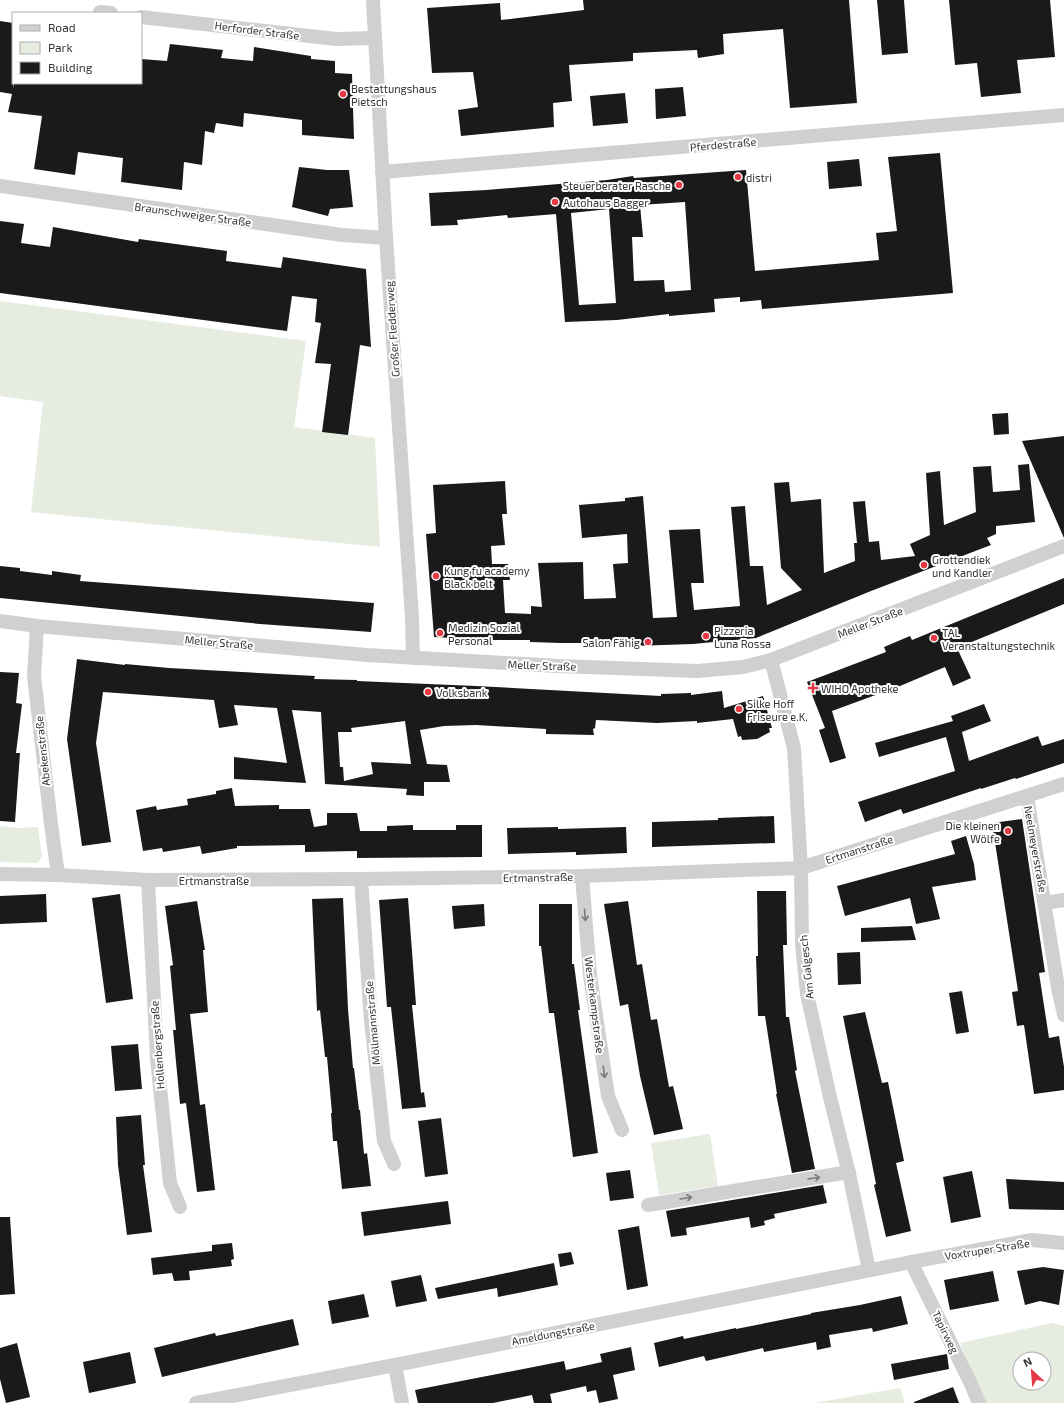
<svg xmlns="http://www.w3.org/2000/svg" width="1064" height="1403" font-family="'Exo 2',sans-serif">
<style>
.green{fill:#e6ecdf;fill-rule:evenodd}
.building{fill:#1a1a1a;fill-rule:evenodd}
.lines{fill:none;stroke-linecap:round;stroke-linejoin:round}
.street{stroke:#d0d0d0;stroke-width:14}
.oneway{stroke:#7a7a7a}
.poi-dot{fill:#e63946;stroke:#fff;stroke-width:1.5}
.labels{text-anchor:middle;dominant-baseline:central;stroke-width:4;stroke-linejoin:round;paint-order:stroke}
.street-label{font-size:11px;fill:#333;stroke:#fff}
.poi-label{font-size:11px;fill:#333;stroke:#fff;text-anchor:start}
</style>
<rect width="100%" height="100%" fill="#fff"/>
<g class="green">
<path d="M0,301L306,341L294,427L375,438L380,547L31,512L43,402L0,396Z"/>
<path d="M0,826L19,828L38,827L42,857L37,863L0,862Z"/>
<path d="M710,1134L718,1186L659,1195L651,1143Z"/>
<path d="M1052,1323L1064,1326V1403H985L960,1343ZM1020,1359H1044V1383H1020Z"/>
<path d="M900,1388L905,1403H814Z"/>
</g>
<g class="building">
<path d="M583,0H849L857,103L790,108L783,29L723,34L724,54L698,58L697,50L633,53V61L569,65L572,101L553,103L554,127L461,136L458,110L478,107L473,72L432,73L427,8L500,3L501,20L584,10Z"/>
<path d="M877,0H904L908,53L882,55Z"/>
<path d="M949,0H1050L1055,57L1017,60L1021,93L981,97L977,63L955,65Z"/>
<path d="M0,21L13,23V88L14,83H141V59L167,61L170,44L223,50L221,58L253,61L254,47L311,56V59L335,61V73L352,74L354,139L302,135V120L244,113L243,127L216,123L214,133L205,131L202,165L184,162L182,190L121,182L123,158L78,152L75,175L34,169L42,116L8,112L12,94L0,92Z"/>
<path d="M683,87L686,116L656,119L655,89Z"/>
<path d="M625,93L628,123L593,126L590,96Z"/>
<path d="M940,153L953,293L762,309L761,300L740,302V297L714,299L715,312L669,316V314L617,320L565,322L556,214L508,218L507,215L457,220L458,225L431,226L429,193L486,190L607,180L633,176L634,178L746,170L755,271L879,260L876,233L897,231L888,157ZM685,202L691,290L665,292L664,280L634,281L632,237H643L640,205ZM609,209L616,303L579,305L571,213Z"/>
<path d="M859,159L862,186L829,189L827,162Z"/>
<path d="M299,167L327,170H349L353,207L330,209L328,216L292,207Z"/>
<path d="M0,221L24,224L21,243L50,247L53,227L138,242L139,239L227,251L226,261L281,268L283,257L366,269L371,347L360,345L348,435L322,432L331,364L315,363L321,323L315,322L317,299L292,296L287,331L0,293Z"/>
<path d="M1008,413L1009,434L994,435L992,414Z"/>
<path d="M1064,436V538L1022,441Z"/>
<path d="M1029,464L1035,522L996,526V534L987,538L991,545L871,591L756,638L693,644L633,646V645H600V643H561L530,642V640H489L434,637L426,534L436,533L433,485L505,481L507,514H502L505,545L491,546L492,564H508L510,580H503L505,613L531,614V606L542,607L538,563L583,562L584,599L616,598L613,564L628,563L627,534L582,538L579,505L625,501V498L643,496L653,618L677,617L669,530L700,529L704,583H691L694,610L740,606L731,507L745,506L750,566H763L767,605L802,590L781,568L774,483L789,482L791,502L821,499L824,573L855,561L854,543H857L853,502L865,501L869,542L879,541L881,560L915,556L910,544L930,535L926,473L940,471L944,525L976,512L973,467L991,466L993,492L1020,490L1018,465Z"/>
<path d="M0,566L20,568V571L52,575V571L81,575L80,581L374,603L371,632L260,624L0,598Z"/>
<path d="M1064,578V604L957,648L971,678L953,686L945,667L900,686L832,711L846,758L830,763L819,730L825,728L807,682L886,652L884,647L910,636L912,640Z"/>
<path d="M77,659L125,665V664L169,668L315,676L314,679L357,680V681L476,686L661,696V694L691,693V695L722,691L724,708L763,696L772,728H769L770,732L757,739L742,740L741,736L738,737L733,719L697,723V721L657,723L596,720L595,728L593,729L594,735L546,734V729L476,725L444,726L420,730L427,764L447,765L450,782H424V796L406,795L407,789L325,784L321,712L292,710L306,783L234,779V757L287,763L277,708L234,705L238,725L219,728L214,700L103,692L96,743L111,842L82,846L67,739ZM405,721L411,764L371,762L373,774L344,781L343,767H340L338,732H352L351,728Z"/>
<path d="M0,672L19,673L16,703L22,704L16,753H20L15,822L0,821Z"/>
<path d="M984,704L991,721L962,732L969,761L1038,736L1042,746L1064,739V763L1016,779L1015,778L981,789V788L903,814L901,809L865,822L858,802L955,771L946,737L879,757L875,743L953,721L951,716Z"/>
<path d="M232,788L235,806L279,805V809H310L314,827L327,825V813H357L360,831H387V826L413,825V830H456V825H482V857L357,858V851L305,852V845L237,846V848L202,854L200,846L163,852L162,848L143,851L136,810L156,806L157,810L188,805L187,799L216,794V791Z"/>
<path d="M774,816L775,843L652,847V822L718,820V818Z"/>
<path d="M1022,819L1045,972L1039,973L1049,1038L1059,1036L1064,1067V1090L1034,1094L1024,1025L1017,1026L1012,992L1018,991L992,823Z"/>
<path d="M558,827V829L626,827L627,853L576,855V852L508,854L507,828Z"/>
<path d="M966,836L974,864L976,880L932,887L940,919L916,924L910,898L845,916L837,886L955,854L951,841Z"/>
<path d="M757,891H786L787,945H783L786,1017H789L797,1070L795,1071L815,1169L792,1173L776,1094H777L765,1016H758L756,956H758Z"/>
<path d="M46,894L47,922L0,924V896Z"/>
<path d="M120,894L133,999L106,1003L92,898Z"/>
<path d="M343,898L348,1009L353,1068H354L359,1110H360L364,1154L367,1153L371,1186L342,1189L337,1141H333L331,1113H332L327,1057H325L320,1010L317,1011L312,899Z"/>
<path d="M408,898L416,1005H412L421,1093L424,1092L426,1107L402,1109L391,1007H387L379,900Z"/>
<path d="M197,901L205,950H203L208,1012L190,1014L200,1105L205,1104L215,1190L197,1192L186,1103L180,1104L173,1030H176L170,966L173,965L165,906Z"/>
<path d="M628,901L637,965L642,964L651,1020L657,1019L669,1087L673,1086L683,1129L654,1135L640,1076L628,1004L620,1006L604,904Z"/>
<path d="M484,904L485,926L454,929L452,906Z"/>
<path d="M539,904H572V964H574L580,1010H578L598,1153L573,1157L554,1013H549L541,946H539Z"/>
<path d="M912,926L916,940L861,942V928Z"/>
<path d="M860,952L861,984L838,985L837,953Z"/>
<path d="M962,991L969,1032L956,1034L949,993Z"/>
<path d="M865,1012L882,1083L888,1082L904,1161L896,1163L911,1231L886,1237L874,1185L876,1184L843,1016Z"/>
<path d="M138,1044L142,1089L115,1091L111,1046Z"/>
<path d="M141,1115L145,1165H143L152,1232L127,1235L118,1165L116,1117Z"/>
<path d="M441,1118L448,1174L425,1177L418,1121Z"/>
<path d="M630,1170L634,1198L610,1201L606,1173Z"/>
<path d="M972,1171L981,1217L951,1223L943,1177Z"/>
<path d="M1006,1179L1064,1182V1210L1009,1209Z"/>
<path d="M823,1185L827,1203L774,1214L775,1218L764,1221L765,1225L751,1228L749,1217L686,1228L687,1235L671,1237L666,1211Z"/>
<path d="M448,1201L451,1224L364,1236L361,1212Z"/>
<path d="M0,1217H10L15,1294L0,1295Z"/>
<path d="M639,1226L648,1286L627,1290L618,1230Z"/>
<path d="M232,1243L234,1259L231,1260L232,1266L189,1271L190,1280L174,1281L172,1273L153,1275L151,1258L212,1251V1245Z"/>
<path d="M571,1252L574,1264L560,1267L558,1254Z"/>
<path d="M554,1263L558,1285L498,1297L497,1288L438,1299L435,1288Z"/>
<path d="M1043,1267L1064,1270L1059,1305L1040,1301L1025,1305L1017,1271Z"/>
<path d="M993,1271L999,1301L950,1310L944,1280Z"/>
<path d="M421,1275L427,1301L396,1307L391,1281Z"/>
<path d="M364,1294L369,1317L332,1324L328,1301Z"/>
<path d="M901,1296L908,1324L873,1332L872,1328L829,1335L831,1347L817,1350L816,1342L764,1352L763,1348L706,1361L704,1356L659,1367L654,1343L683,1336L684,1339L736,1328V1329L811,1314V1313L860,1305Z"/>
<path d="M293,1319L299,1345L162,1377L154,1348L215,1333L216,1336Z"/>
<path d="M17,1343L30,1397L6,1403L0,1379V1348Z"/>
<path d="M631,1347L635,1370L613,1375L618,1399L599,1403L596,1390L587,1392L586,1386L550,1394L552,1403H534L532,1395L493,1403H418L415,1390L564,1361L566,1370L602,1362L600,1354Z"/>
<path d="M130,1352L136,1383L89,1393L83,1362Z"/>
<path d="M947,1354L949,1369L894,1380L891,1364Z"/>
<path d="M953,1387L959,1403H914V1402Z"/>
</g>
<g class="lines">
<g class="street">
<path d="M373,0L386,238L412,617L413,658"/>
<path d="M100,12L111,13"/>
<path d="M141,17L336,39L374,38"/>
<path d="M382,172L1064,115"/>
<path d="M0,186L342,235L386,238"/>
<path d="M0,621L37,626L367,655L558,666L697,671L743,667L771,660L1064,546"/>
<path d="M37,626L34,676L51,824L58,875"/>
<path d="M771,660L794,748L801,868L802,943L807,994L829,1093L850,1178L869,1270"/>
<path d="M1027,796L1058,988L1064,1015"/>
<path d="M0,874L58,875L148,880L361,879L582,876L801,868L1064,784"/>
<path d="M582,876L590,975L608,1096L622,1130"/>
<path d="M361,879L371,1021L384,1141L394,1164"/>
<path d="M148,880L157,1059L170,1183L180,1207"/>
<path d="M1045,903L1064,900"/>
<path d="M648,1205L849,1172"/>
<path d="M911,1262L971,1384L979,1403"/>
<path d="M395,1365L402,1403"/>
<path d="M196,1403L395,1365L911,1262L1032,1240L1064,1243"/>
</g>
</g>
<defs><path id="oneway-shaft" d="M-6 0H5M1.5-3L5.5 0L1.5 3" fill="none" stroke-width="1.6" stroke-linecap="round" stroke-linejoin="round"/></defs>
<g class="oneway">
<use href="#oneway-shaft" transform="translate(585 915) rotate(85)"/>
<use href="#oneway-shaft" transform="translate(604 1072) rotate(82)"/>
<use href="#oneway-shaft" transform="translate(814 1178) rotate(-9)"/>
<use href="#oneway-shaft" transform="translate(686 1198) rotate(-9)"/>
</g>
<g class="poi-dot">
<circle cx="343" cy="94" r="4"/>
<circle cx="738" cy="177" r="4"/>
<circle cx="679" cy="185" r="4"/>
<circle cx="555" cy="202" r="4"/>
<circle cx="924" cy="565" r="4"/>
<circle cx="436" cy="576" r="4"/>
<circle cx="440" cy="633" r="4"/>
<circle cx="706" cy="636" r="4"/>
<circle cx="934" cy="638" r="4"/>
<circle cx="648" cy="642" r="4"/>
<path d="M811 682h4v4h4v4h-4v4h-4v-4h-4v-4h4z"/>
<circle cx="428" cy="692" r="4"/>
<circle cx="739" cy="709" r="4"/>
<circle cx="1008" cy="831" r="4"/>
</g>
<g class="labels">
<g class="street-label">
<text transform="translate(257 30) rotate(7)">Herforder Straße</text>
<text transform="translate(723 144) rotate(-5)">Pferdestraße</text>
<text transform="translate(193 214) rotate(8)">Braunschweiger Straße</text>
<text transform="translate(392 329) rotate(-94)">Großer Fledderweg</text>
<text transform="translate(870 622) rotate(-21)">Meller Straße</text>
<text transform="translate(219 642) rotate(5)">Meller Straße</text>
<text transform="translate(542 665) rotate(2)">Meller Straße</text>
<text transform="translate(42 751) rotate(-96)">Abekenstraße</text>
<text transform="translate(859 849) rotate(-18)">Ertmanstraße</text>
<text transform="translate(1036 849) rotate(80)">Neelmeyerstraße</text>
<text transform="translate(538 877) rotate(-1)">Ertmanstraße</text>
<text x="214" y="880">Ertmanstraße</text>
<text transform="translate(806 967) rotate(-96)">Am Galgesch</text>
<text transform="translate(595 1005) rotate(83)">Westerkampstraße</text>
<text transform="translate(372 1023) rotate(-95)">Möllmannstraße</text>
<text transform="translate(157 1045) rotate(-94)">Hollenbergstraße</text>
<text transform="translate(987 1249) rotate(-9)">Voxtruper Straße</text>
<text transform="translate(946 1332) rotate(64)">Tapirweg</text>
<text transform="translate(553 1333) rotate(-11)">Ameldungstraße</text>
</g>
<g class="poi-label">
<text x="351" y="88">Bestattungshaus<tspan x="351" dy="13">Pietsch</tspan></text>
<text x="746" y="177">distri</text>
<text x="671" y="185" text-anchor="end">Steuerberater Rasche</text>
<text x="563" y="202">Autohaus Bagger</text>
<text x="932" y="559">Grottendiek<tspan x="932" dy="13">und Kandler</tspan></text>
<text x="444" y="570">Kung fu academy<tspan x="444" dy="13">Black belt</tspan></text>
<text x="448" y="627">Medizin Sozial<tspan x="448" dy="13">Personal</tspan></text>
<text x="714" y="630">Pizzeria<tspan x="714" dy="13">Luna Rossa</tspan></text>
<text x="942" y="632">TAL<tspan x="942" dy="13">Veranstaltungstechnik</tspan></text>
<text x="640" y="642" text-anchor="end">Salon Fähig</text>
<text x="821" y="688">WIHO Apotheke</text>
<text x="436" y="692">Volksbank</text>
<text x="747" y="703">Silke Hoff<tspan x="747" dy="13">Friseure e.K.</tspan></text>
<text x="1000" y="825" text-anchor="end">Die kleinen<tspan x="1000" dy="13">Wölfe</tspan></text>
</g>
</g>
<rect x="12" y="12" width="130" height="72" fill="#ffffff" stroke="#adadad"/>
<rect x="20" y="25" width="20" height="6" fill="#d0d0d0" stroke="#adadad"/>
<text x="48" y="32" font-size="12" fill="#333333">Road</text>
<rect x="20" y="42" width="20" height="12" fill="#e6ecdf" stroke="#adadad"/>
<text x="48" y="52" font-size="12" fill="#333333">Park</text>
<rect x="20" y="62" width="20" height="12" fill="#1a1a1a" stroke="#adadad"/>
<text x="48" y="72" font-size="12" fill="#333333">Building</text>
<g transform="translate(1032 1371) rotate(334)"><circle r="19" fill="#ffffff" stroke="#adadad"/>
<path d="M0-3L7 15L0 10L-7 15Z" fill="#e63946"/>
<text y="-6" font-size="11" font-weight="bold" text-anchor="middle" fill="#333333">N</text>
</g>
</svg>
